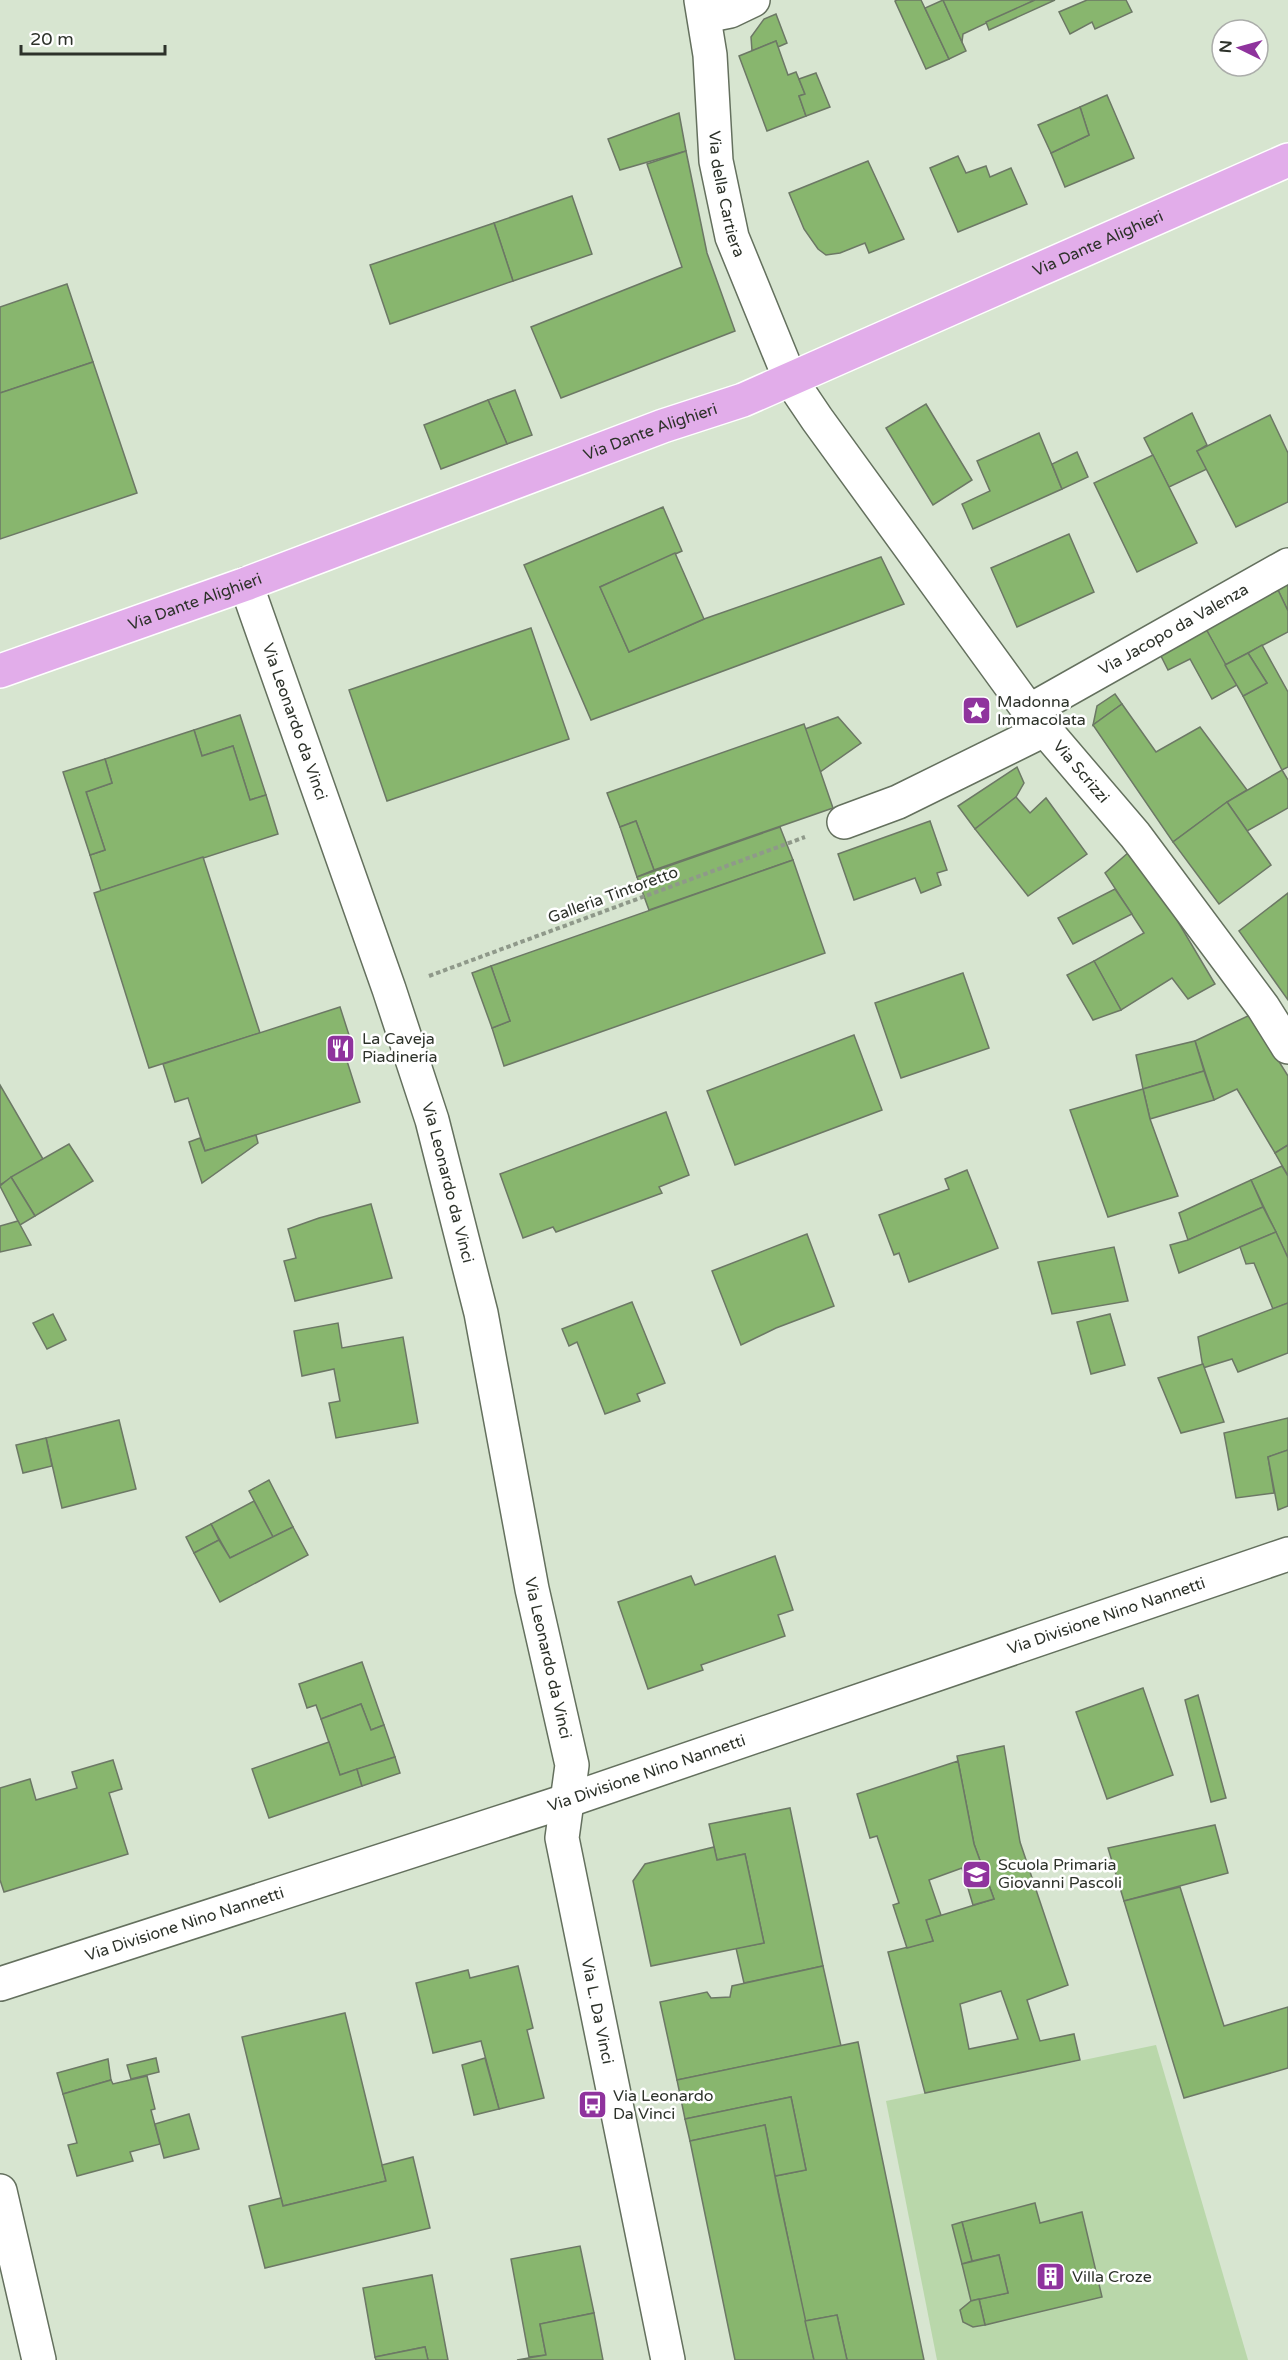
<svg xmlns="http://www.w3.org/2000/svg" width="1288" height="2360" font-family="'Varela Round',sans-serif">
<style>
.green{fill:#b9d7aa}
.building{fill:#88b66e;stroke:#6c7865;stroke-width:1.5;fill-rule:evenodd}
.lines{fill:none;stroke-linecap:round;stroke-linejoin:round}
.minor-casing{stroke:#64705e;stroke-width:36}
.major-casing{stroke:#fff;stroke-width:36}
.path{stroke:#8f998a;stroke-width:4;stroke-dasharray:4.5 3;stroke-linecap:butt}
.minor{stroke:#fff;stroke-width:33}
.major{stroke:#e2adea;stroke-width:33}
.labels{text-anchor:middle;dominant-baseline:central;stroke-width:5;stroke-linejoin:round;paint-order:stroke}
.street-label{font-size:16px;fill:#2d322a;stroke:#fff}
.poi-label{font-size:16px;fill:#2d322a;stroke:#fff;text-anchor:start}
</style>
<rect width="100%" height="100%" fill="#d7e5d0"/>
<path class="green" d="M1156,2045L1248,2360H937L886,2101Z"/>
<g class="building">
<path d="M897,0H921L949,59L926,69L895,1Z"/>
<path d="M943,0L966,51L949,59L925,8Z"/>
<path d="M943,0H1035L963,34L962,42Z"/>
<path d="M1035,0H1055L989,30L986,22Z"/>
<path d="M1087,0H1126L1132,12L1095,29L1092,22L1070,34L1059,12Z"/>
<path d="M776,14L787,43L778,47L776,41L752,51L751,37L764,19Z"/>
<path d="M776,41L788,75L796,72L805,94L799,96L806,116L767,131L739,56Z"/>
<path d="M816,73L830,107L806,116L799,96L805,94L799,79Z"/>
<path d="M1107,95L1134,158L1065,187L1051,153L1089,135L1080,107Z"/>
<path d="M1080,107L1089,135L1051,153L1038,125Z"/>
<path d="M679,113L686,151L620,170L608,139Z"/>
<path d="M686,151L707,253L735,331L561,398L531,327L682,267L647,164Z"/>
<path d="M958,156L966,173L986,166L990,177L1011,168L1027,204L958,232L930,168Z"/>
<path d="M868,161L904,239L869,253L865,243L840,253L826,255L818,249L804,229L789,193Z"/>
<path d="M572,196L592,254L513,281L494,223Z"/>
<path d="M494,223L513,281L390,324L370,265Z"/>
<path d="M67,284L93,362L0,393V307Z"/>
<path d="M93,362L137,493L0,539V393Z"/>
<path d="M515,390L532,435L507,444L488,400Z"/>
<path d="M488,400L507,444L441,469L424,425Z"/>
<path d="M926,404L972,480L933,505L886,428Z"/>
<path d="M1192,413L1207,445L1197,451L1207,469L1169,487L1144,438Z"/>
<path d="M1270,415L1288,453V502L1236,527L1197,451Z"/>
<path d="M1039,433L1062,489L973,529L962,504L990,491L977,461Z"/>
<path d="M1077,452L1088,477L1062,489L1052,464Z"/>
<path d="M1153,455L1197,543L1137,572L1094,483Z"/>
<path d="M663,507L682,551L600,587L629,652L704,619L881,557L904,604L591,720L524,565Z"/>
<path d="M1069,534L1094,592L1017,627L991,568Z"/>
<path d="M675,553L704,619L629,652L600,587Z"/>
<path d="M1288,584V611L1278,590Z"/>
<path d="M1278,590L1288,611V632L1225,665L1206,629Z"/>
<path d="M531,628L569,739L387,801L349,690Z"/>
<path d="M1206,629L1237,685L1212,699L1190,659L1168,670L1160,654Z"/>
<path d="M1262,645L1288,692V767L1282,770L1243,696L1267,683L1248,653Z"/>
<path d="M1248,653L1267,683L1243,696L1225,665Z"/>
<path d="M1115,694L1122,704L1093,725L1097,706Z"/>
<path d="M1122,704L1156,752L1200,727L1247,790L1227,802L1173,842L1093,725Z"/>
<path d="M240,715L266,795L250,800L233,746L202,756L194,730Z"/>
<path d="M838,717L861,743L820,772L805,729Z"/>
<path d="M804,724L833,808L654,870L636,821L620,827L607,793Z"/>
<path d="M194,730L202,756L233,746L250,800L266,795L278,834L101,891L90,855L105,850L86,792L112,783L105,759Z"/>
<path d="M105,759L112,783L86,792L105,850L90,855L63,772Z"/>
<path d="M1017,767L1024,783L1016,797L975,829L958,806Z"/>
<path d="M1282,770L1288,780V808L1247,831L1227,802Z"/>
<path d="M1016,797L1030,813L1046,798L1087,854L1028,896L975,829Z"/>
<path d="M1227,802L1271,865L1219,904L1173,842Z"/>
<path d="M636,821L654,870L637,877L620,827Z"/>
<path d="M930,821L947,870L937,873L941,885L921,893L915,878L854,900L838,854Z"/>
<path d="M780,827L793,860L649,910L637,877Z"/>
<path d="M1129,852L1158,888L1215,984L1188,999L1172,978L1121,1010L1094,961L1144,933L1105,873Z"/>
<path d="M203,857L260,1033L149,1068L94,893Z"/>
<path d="M793,860L825,953L504,1066L492,1028L510,1021L491,966Z"/>
<path d="M1115,889L1132,914L1073,944L1058,918Z"/>
<path d="M1288,893V1000L1239,931Z"/>
<path d="M1094,961L1121,1010L1093,1020L1067,975Z"/>
<path d="M491,966L510,1021L492,1028L472,973Z"/>
<path d="M963,973L989,1048L901,1078L875,1003Z"/>
<path d="M340,1007L349,1035L340,1039L360,1102L205,1151L188,1098L175,1102L163,1064Z"/>
<path d="M1250,1015L1288,1076V1145L1275,1153L1237,1089L1214,1100L1195,1041Z"/>
<path d="M854,1035L882,1110L735,1165L707,1091Z"/>
<path d="M1195,1041L1204,1071L1143,1089L1136,1055Z"/>
<path d="M1204,1071L1214,1100L1150,1119L1143,1089Z"/>
<path d="M0,1085L43,1159L0,1185Z"/>
<path d="M1143,1089L1150,1119L1178,1196L1108,1217L1070,1110Z"/>
<path d="M666,1112L689,1175L659,1187L662,1193L556,1232L553,1227L523,1238L500,1174Z"/>
<path d="M256,1135L258,1143L202,1183L189,1142L200,1138L205,1151Z"/>
<path d="M69,1144L93,1181L35,1216L11,1177Z"/>
<path d="M1288,1145V1176L1275,1153Z"/>
<path d="M1282,1166L1288,1176V1258L1251,1180Z"/>
<path d="M967,1170L998,1248L909,1282L899,1253L894,1255L879,1215L949,1189L945,1179Z"/>
<path d="M11,1177L35,1216L20,1225L0,1186Z"/>
<path d="M1251,1180L1263,1207L1188,1240L1179,1213Z"/>
<path d="M371,1204L392,1278L295,1301L284,1261L296,1258L288,1229L319,1218Z"/>
<path d="M1263,1207L1276,1232L1179,1273L1170,1245L1188,1240Z"/>
<path d="M18,1221L31,1245L0,1252V1226Z"/>
<path d="M1276,1232L1288,1258V1303L1273,1309L1254,1263L1246,1264L1240,1247Z"/>
<path d="M807,1234L834,1306L776,1328L741,1345L712,1271Z"/>
<path d="M1114,1247L1128,1301L1052,1314L1038,1262Z"/>
<path d="M632,1302L665,1383L637,1394L640,1401L605,1414L577,1342L569,1346L562,1329Z"/>
<path d="M1288,1303V1353L1238,1372L1232,1359L1203,1368L1198,1337Z"/>
<path d="M53,1314L66,1340L47,1349L33,1323Z"/>
<path d="M1110,1314L1125,1365L1091,1374L1077,1322Z"/>
<path d="M338,1323L342,1348L403,1337L418,1423L336,1438L329,1403L340,1401L334,1369L302,1376L294,1331Z"/>
<path d="M1203,1364L1224,1422L1181,1433L1158,1378Z"/>
<path d="M1288,1418V1450L1268,1457L1274,1493L1236,1498L1224,1433Z"/>
<path d="M119,1420L136,1489L62,1508L46,1438Z"/>
<path d="M46,1438L52,1466L23,1473L16,1445Z"/>
<path d="M1288,1450V1506L1278,1510L1268,1457Z"/>
<path d="M269,1480L293,1527L273,1537L249,1491Z"/>
<path d="M254,1501L273,1537L230,1558L211,1524Z"/>
<path d="M211,1524L219,1540L194,1553L186,1537Z"/>
<path d="M293,1527L308,1555L220,1602L194,1553L219,1540L230,1558Z"/>
<path d="M775,1556L793,1610L778,1615L785,1636L701,1665L703,1670L648,1689L618,1602L691,1576L695,1585Z"/>
<path d="M362,1662L384,1725L371,1730L361,1704L321,1719L316,1705L307,1708L299,1684Z"/>
<path d="M1143,1688L1173,1775L1107,1799L1076,1712Z"/>
<path d="M1198,1695L1226,1798L1211,1802L1185,1700Z"/>
<path d="M361,1704L371,1730L384,1725L395,1757L340,1775L321,1719Z"/>
<path d="M329,1742L340,1775L357,1769L362,1786L269,1818L252,1769Z"/>
<path d="M1004,1746L1020,1842L1068,1985L1027,2000L1040,2041L1074,2034L1080,2060L925,2093L888,1952L933,1941L926,1920L994,1899L974,1844L957,1756ZM1001,1991L1018,2039L969,2049L960,2004Z"/>
<path d="M395,1757L400,1773L362,1786L357,1769Z"/>
<path d="M113,1760L122,1789L109,1793L128,1854L4,1892L0,1880V1788L30,1779L36,1800L77,1788L72,1772Z"/>
<path d="M958,1761L974,1844L994,1899L973,1905L962,1868L929,1880L941,1915L926,1920L933,1941L907,1948L893,1905L899,1903L877,1836L870,1838L857,1794Z"/>
<path d="M790,1808L823,1966L744,1983L736,1948L764,1943L745,1854L717,1860L709,1824Z"/>
<path d="M1215,1825L1228,1873L1124,1901L1108,1848Z"/>
<path d="M714,1847L717,1860L745,1854L764,1943L651,1966L633,1881L645,1864Z"/>
<path d="M1180,1887L1224,2026L1288,2007V2068L1184,2098L1124,1901Z"/>
<path d="M518,1966L533,2028L527,2030L544,2098L499,2109L481,2041L433,2053L416,1983L468,1970L470,1978Z"/>
<path d="M823,1966L841,2046L677,2080L660,2002L707,1992L711,1998L730,1997L732,1986Z"/>
<path d="M345,2013L386,2181L283,2206L242,2037Z"/>
<path d="M858,2042L924,2360H847L837,2315L805,2321L775,2176L806,2170L791,2097L685,2119L677,2080Z"/>
<path d="M156,2058L159,2072L131,2079L127,2065Z"/>
<path d="M485,2058L499,2109L474,2115L462,2065Z"/>
<path d="M108,2059L111,2080L63,2094L57,2073Z"/>
<path d="M147,2076L155,2109L151,2110L160,2144L130,2152L133,2161L77,2176L68,2145L77,2143L63,2094L111,2080L113,2084Z"/>
<path d="M791,2097L806,2170L775,2176L765,2125L690,2141L685,2119Z"/>
<path d="M189,2114L199,2149L164,2158L155,2124Z"/>
<path d="M765,2125L778,2192L814,2360H735L690,2141Z"/>
<path d="M413,2157L430,2228L265,2268L249,2206L281,2198L283,2206L386,2181L382,2165Z"/>
<path d="M1035,2203L1040,2223L1082,2212L1102,2297L985,2325L979,2299L1008,2293L999,2255L972,2261L962,2222Z"/>
<path d="M962,2222L972,2261L962,2264L952,2225Z"/>
<path d="M580,2246L594,2313L540,2324L546,2355L529,2357L511,2259Z"/>
<path d="M999,2255L1008,2293L971,2301L962,2264Z"/>
<path d="M432,2275L448,2360H428L425,2347L375,2357L363,2288Z"/>
<path d="M979,2299L985,2325L973,2327L963,2322L960,2310L971,2301Z"/>
<path d="M594,2313L603,2360H517L546,2355L540,2324Z"/>
<path d="M837,2315L847,2360H814L805,2321Z"/>
<path d="M425,2347L428,2360H376L375,2357Z"/>
</g>
<g class="lines">
<defs>
<g id="minor">
<path id="s1" d="M701,0L710,55L716,161L732,237L790,379L817,419L1029,711L1135,835L1263,1007L1288,1047"/>
<path d="M705,16L730,11L753,0"/>
<path id="s2" d="M246,584L389,989L432,1120L481,1313L532,1589L572,1765L562,1838L668,2360"/>
<path id="s3" d="M1029,711L1288,565"/>
<path d="M844,822L898,802L1044,730"/>
<path id="s4" d="M0,1984L566,1801L1288,1554"/>
<path d="M0,2191L39,2360"/>
</g>
<g id="major">
<path id="s5" d="M0,671L246,584L663,426L743,400L1288,160"/>
</g>
</defs>
<use href="#minor" class="minor-casing"/>
<use href="#major" class="major-casing"/>
<path class="path" d="M429,976L805,837"/>
<use href="#minor" class="minor"/>
<use href="#major" class="major"/>
</g>
<defs>
<symbol id="sight-square" viewBox="-11 -11 22 22"><rect x="-9" y="-9" width="18" height="18" rx="4" fill="#8f339d" stroke="#fff"/><path d="M0-6L1.8-2.2L6-1.7L2.9 1.2L3.7 5.4L0 3.3L-3.7 5.4L-2.9 1.2L-6-1.7L-1.8-2.2Z" fill="#fff"/></symbol>
<symbol id="restaurant-square" viewBox="-11 -11 22 22"><rect x="-9" y="-9" width="18" height="18" rx="4" fill="#8f339d" stroke="#fff"/><path d="M-5-6h1v4h1v-4h1v4h1v-4h1v5L-1.5 .5V6h-2V.5L-5-1ZM5-6V6H3V1.5H1.5Q1.5-4 5-6Z" fill="#fff"/></symbol>
<symbol id="school-square" viewBox="-11 -11 22 22"><rect x="-9" y="-9" width="18" height="18" rx="4" fill="#8f339d" stroke="#fff"/><path d="M0-5L7-2L0 1L-7-2ZM-4 1L0 2.5L4 1V4Q0 6-4 4Z" fill="#fff"/></symbol>
<symbol id="bus-square" viewBox="-11 -11 22 22"><rect x="-9" y="-9" width="18" height="18" rx="4" fill="#8f339d" stroke="#fff"/><path d="M-5-6H5V4H4V6H2V4H-2V6H-4V4H-5ZM-3.5-4V0h7V-4ZM-3.5 1.2v1.5H-2V1.2ZM2 1.2v1.5H3.5V1.2Z" fill="#fff"/></symbol>
<symbol id="building-square" viewBox="-11 -11 22 22"><rect x="-9" y="-9" width="18" height="18" rx="4" fill="#8f339d" stroke="#fff"/><path d="M-4-6H4V6H1V3H-1V6H-4ZM-2.5-4.3h1.7v1.8h-1.7ZM.8-4.3h1.7v1.8H.8ZM-2.5-1h1.7V.8h-1.7ZM.8-1h1.7V.8H.8Z" fill="#fff"/></symbol>
</defs>
<g fill-rule="evenodd">
<use href="#sight-square" x="960" y="694" width="33" height="33"/>
<use href="#restaurant-square" x="324" y="1032" width="33" height="33"/>
<use href="#school-square" x="960" y="1858" width="33" height="33"/>
<use href="#bus-square" x="576" y="2088" width="33" height="33"/>
<use href="#building-square" x="1034" y="2260" width="33" height="33"/>
</g>
<g class="labels">
<g class="street-label">
<text stroke="none"><textPath href="#s1" startOffset="196">Via della Cartiera</textPath></text>
<text stroke="none"><textPath href="#s5" startOffset="1179">Via Dante Alighieri</textPath></text>
<text stroke="none"><textPath href="#s5" startOffset="693">Via Dante Alighieri</textPath></text>
<text stroke="none"><textPath href="#s5" startOffset="207">Via Dante Alighieri</textPath></text>
<text stroke="none"><textPath href="#s3" startOffset="166">Via Jacopo da Valenza</textPath></text>
<text stroke="none"><textPath href="#s2" startOffset="146">Via Leonardo da Vinci</textPath></text>
<text stroke="none"><textPath href="#s1" startOffset="882">Via Scrizzi</textPath></text>
<text transform="translate(613 895) rotate(-20)">Galleria Tintoretto</text>
<text stroke="none"><textPath href="#s2" startOffset="632">Via Leonardo da Vinci</textPath></text>
<text stroke="none"><textPath href="#s4" startOffset="1166">Via Divisione Nino Nannetti</textPath></text>
<text stroke="none"><textPath href="#s2" startOffset="1118">Via Leonardo da Vinci</textPath></text>
<text stroke="none"><textPath href="#s4" startOffset="680">Via Divisione Nino Nannetti</textPath></text>
<text stroke="none"><textPath href="#s4" startOffset="194">Via Divisione Nino Nannetti</textPath></text>
<text stroke="none"><textPath href="#s2" startOffset="1478">Via L. Da Vinci</textPath></text>
</g>
<g class="poi-label">
<text x="997" y="702">Madonna<tspan x="997" dy="18">Immacolata</tspan></text>
<text x="362" y="1039">La Caveja<tspan x="362" dy="18">Piadineria</tspan></text>
<text x="998" y="1865">Scuola Primaria<tspan x="998" dy="18">Giovanni Pascoli</tspan></text>
<text x="613" y="2096">Via Leonardo<tspan x="613" dy="18">Da Vinci</tspan></text>
<text x="1072" y="2277">Villa Croze</text>
</g>
</g>
<g transform="translate(1240 48) rotate(275)"><circle r="28" fill="#ffffff" stroke="#abadaa" stroke-width="1.5"/>
<path d="M0-4.5L10 22L0 15L-10 22Z" fill="#8f339d"/>
<text y="-9" font-size="16" font-weight="bold" text-anchor="middle" fill="#2d322a">N</text>
</g>
<path d="M21 45v9h144v-9" fill="none" stroke="#2d322a" stroke-width="3"/>
<text x="30" y="45" font-size="18" fill="#2d322a" stroke="#ffffff" stroke-width="4.5" paint-order="stroke">20 m</text>
</svg>
